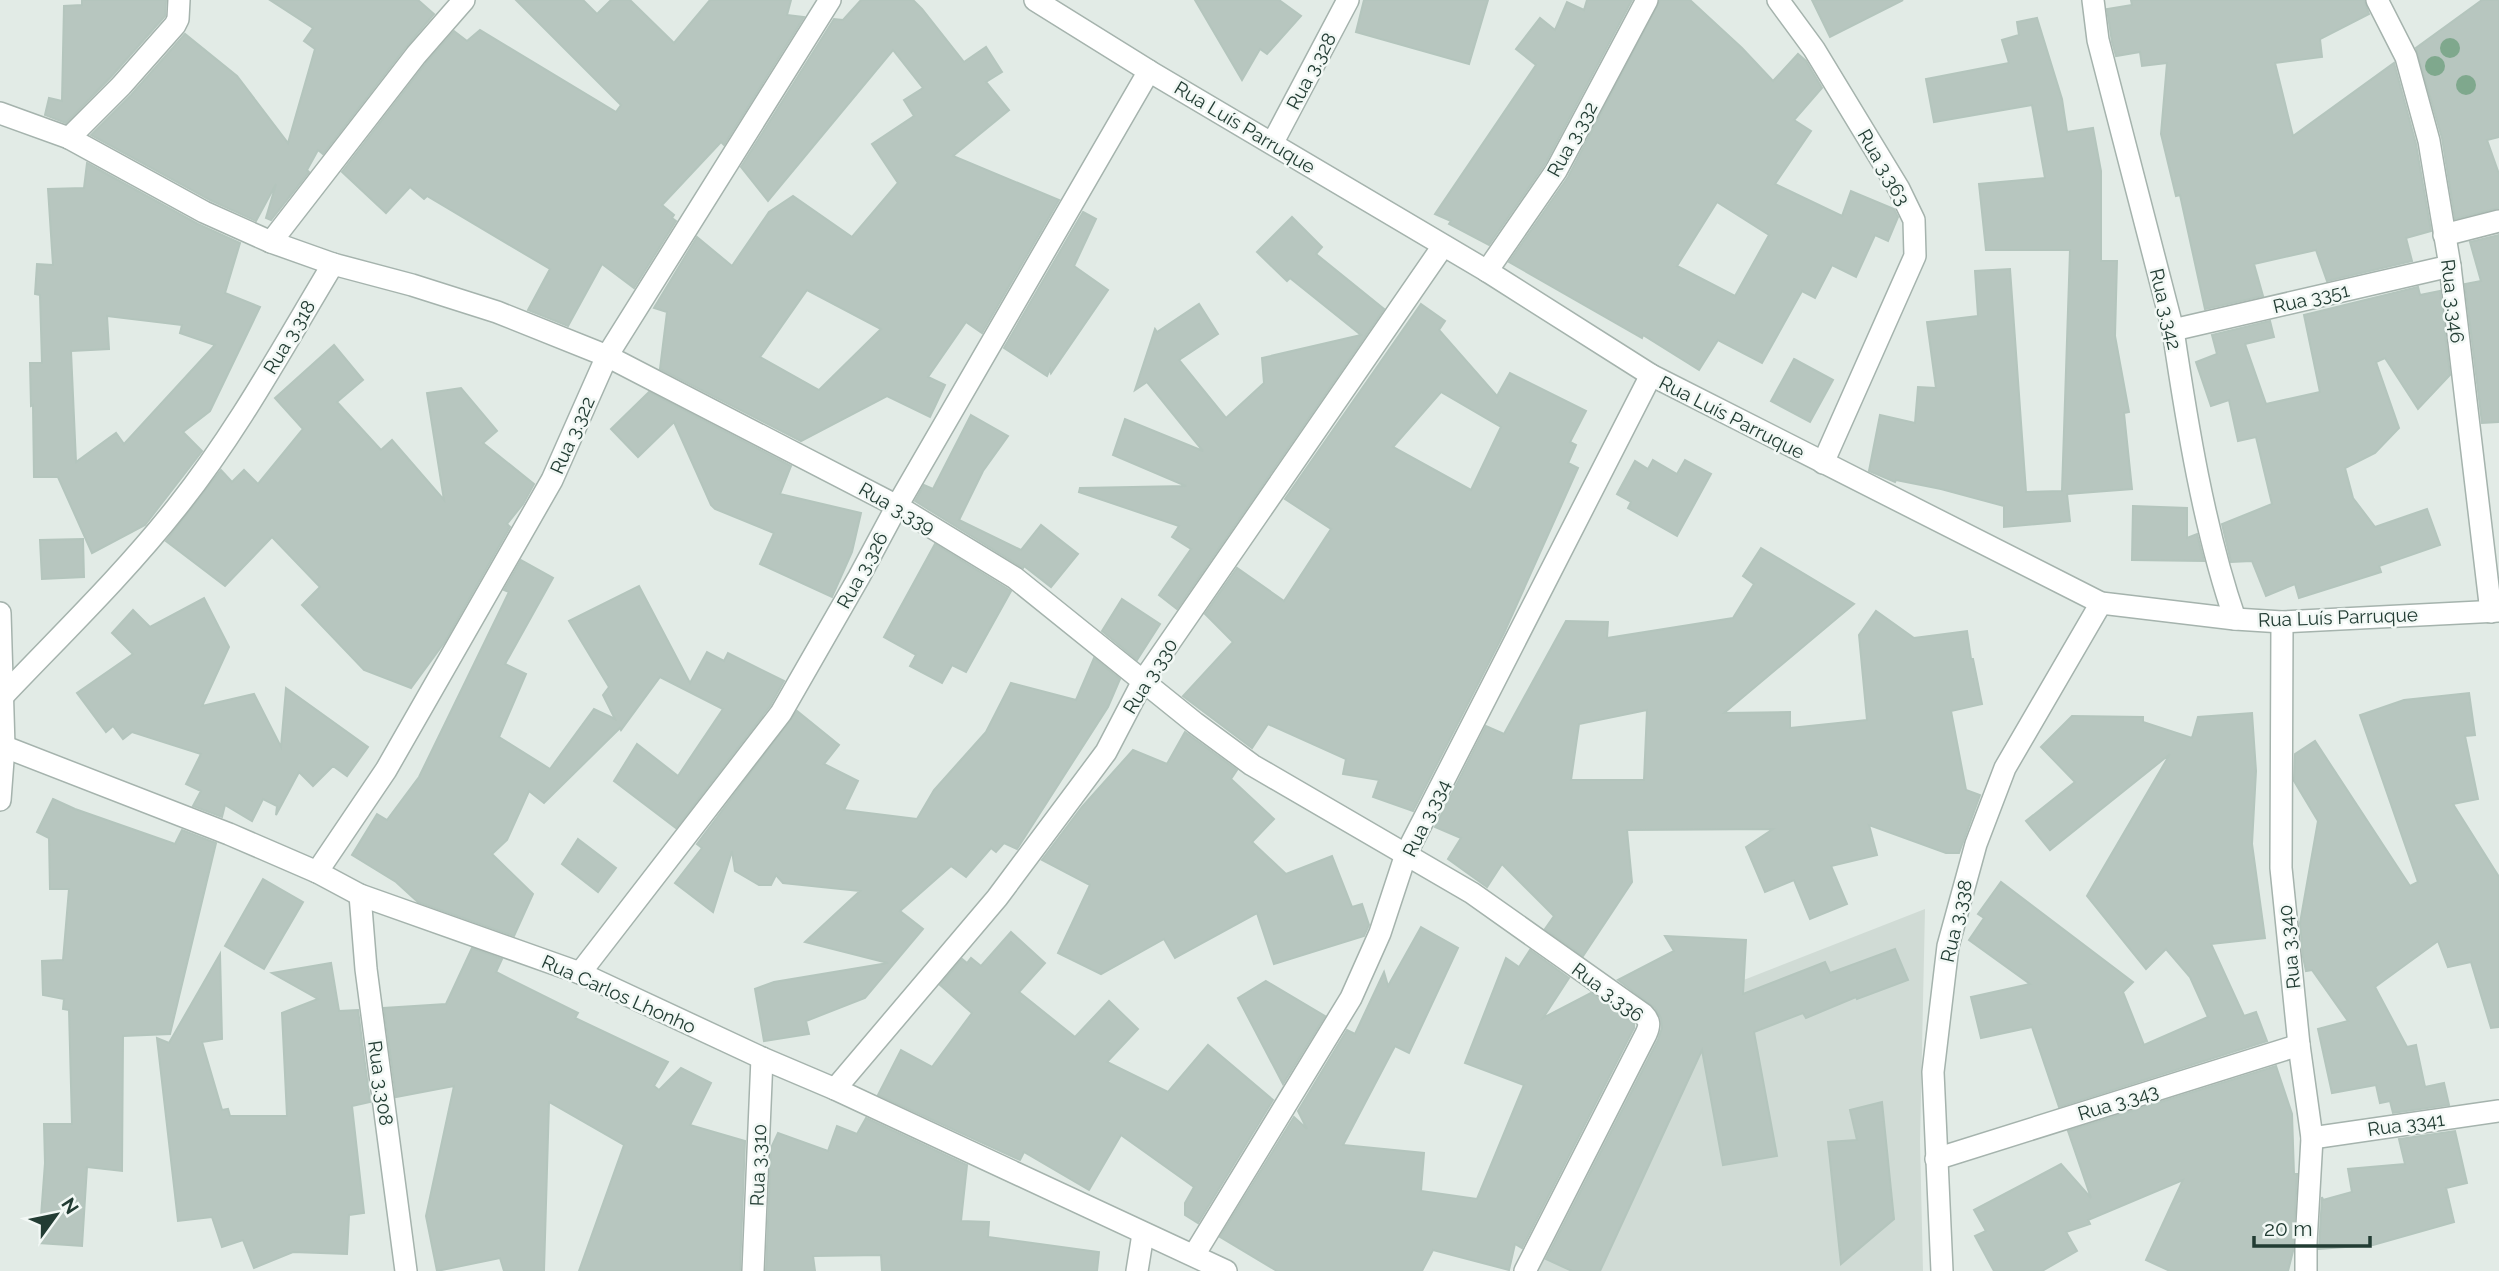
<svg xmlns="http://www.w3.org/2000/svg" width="2499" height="1271" font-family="Raleway,sans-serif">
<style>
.built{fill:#d0dbd5}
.building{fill:#b7c6bf;stroke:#b4c5bd;stroke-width:2;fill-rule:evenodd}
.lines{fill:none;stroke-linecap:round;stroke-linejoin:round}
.minor-casing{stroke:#a5b3ad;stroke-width:24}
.minor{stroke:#fff;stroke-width:21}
.tree{fill:#7fa88d}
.labels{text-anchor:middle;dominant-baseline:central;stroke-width:5;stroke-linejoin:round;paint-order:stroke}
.street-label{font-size:19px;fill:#223c33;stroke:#f2f8f5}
</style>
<rect width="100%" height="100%" fill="#e2ebe6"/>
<path class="built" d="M1925,909L1920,1142L1923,1271H1538L1662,1012Z"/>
<g class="building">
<path d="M82,0H166L165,16L111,77L66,123L45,115L49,98L62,101L64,6L82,5Z"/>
<path d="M270,0H418L434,14L406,47L323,154L318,150L307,170L309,172L271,220L266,218L276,184L256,221L210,200L91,135L131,95L185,34L237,76L288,143L315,49L304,41L313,28Z"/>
<path d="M516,0H583L597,14L611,0H630L674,43L710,0H791L787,15L804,17L724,145L721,142L662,205L674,215L672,218L676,221L634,288L602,264L568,326L528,310L550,269L427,196L424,199L410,187L386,213L342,172L426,63L454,31L467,41L480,30L616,112L621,105Z"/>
<path d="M861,0H913L922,9L964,62L986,47L1002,72L986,82L1009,110L953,156L1059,200L982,333L966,322L928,377L945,385L930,417L887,396L801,441L660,369L667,312L654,308L697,237L732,266L769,212L793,196L852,237L898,183L872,144L914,116L904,100L923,88L893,50L768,201L741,167L834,19L843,20ZM807,290L881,329L819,390L760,357Z"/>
<path d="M1195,0H1279L1301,16L1267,54L1260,49L1242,80Z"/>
<path d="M1364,0H1488L1469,64L1356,32Z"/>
<path d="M1587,0H1632L1545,164L1489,245L1449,224L1451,221L1435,214L1536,65L1516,49L1540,18L1555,30L1567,2L1584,10Z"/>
<path d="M1660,0H1690L1742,48L1773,81L1798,54L1806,61L1822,88L1794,120L1811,131L1775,184L1842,216L1851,191L1894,209L1898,217L1888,241L1875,235L1856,277L1832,265L1815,298L1802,291L1762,363L1718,340L1699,370L1643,335L1642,338L1509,262L1568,177ZM1717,202L1769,235L1735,296L1677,266Z"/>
<path d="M1812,0H1903L1830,37Z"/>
<path d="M2131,0H2364L2369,14L2320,39L2322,57L2275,63L2293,136L2394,63L2416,144L2431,231L2406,238L2412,261L2327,281L2316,250L2254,264L2263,296L2205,309L2180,195L2176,196L2161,134L2167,63L2142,66L2140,52L2116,56L2112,42L2107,9L2132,5Z"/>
<path d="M2482,0H2499V137L2487,140L2499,174V208L2455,219L2442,138L2416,48Z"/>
<path d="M2037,18L2062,99L2067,132L2093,128L2101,171V261H2117L2115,336L2129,412L2124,413L2132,489L2067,494L2070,521L2004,527V506L1941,489L1896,480L1895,482L1869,471L1880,415L1915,423L1918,387L1936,388L1927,322L1978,316L1975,271L2010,269L2026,492L2062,491L2070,250H1986L1979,184L2045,178L2032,105L1934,122L1926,79L2009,63L2002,40L2019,35L2017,22Z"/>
<path d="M87,163L198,224L240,243L225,293L260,307L210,411L183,432L202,451L145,525L92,553L58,477H34L33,405L31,406L30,363H42L40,295L35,294L37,264L53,265L48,189L84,188ZM107,316L182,325L180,333L215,345L124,444L116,433L76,462L71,351L109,349Z"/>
<path d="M1083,212L1096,219L1074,266L1108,290L1051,373L1050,369L1047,376L1004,348Z"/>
<path d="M1292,217L1322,247L1316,254L1384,309L1177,609L1159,595L1191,549L1172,537L1179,526L1079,492L1080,488L1186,486L1113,455L1125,419L1203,451L1147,382L1135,390L1155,329L1157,332L1199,304L1218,334L1179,360L1226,418L1264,383L1262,358L1361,335L1290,278L1287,281L1257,252Z"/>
<path d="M2499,235V422L2482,423L2465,284L2481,281L2470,242Z"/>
<path d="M2418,287L2420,295L2440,291L2450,375L2418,409L2385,358L2376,362L2399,428L2375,453L2345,468L2353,498L2375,527L2427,509L2440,545L2379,566L2381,572L2299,598L2295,584L2266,596L2252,561L2231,562L2222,524L2272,504L2256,437L2238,441L2229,400L2211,406L2196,362L2217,354L2212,335L2270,321L2274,337L2245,344L2266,404L2320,392L2304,315Z"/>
<path d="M1421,304L1445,321L1439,330L1497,396L1510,373L1586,411L1570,442L1576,445L1568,463L1578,468L1504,633L1413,811L1373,797L1379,780L1343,774L1346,759L1268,724L1252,748L1183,696L1233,642L1205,614L1237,568L1284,601L1331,529L1285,499ZM1441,392L1501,427L1471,490L1393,447Z"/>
<path d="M334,345L363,380L337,402L381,450L392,440L444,500L427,393L461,388L497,431L483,443L534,484L523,504L507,524L510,527L444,643L411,688L364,670L302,605L320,587L272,537L225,586L166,541L221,470L232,482L244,470L258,484L303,429L275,398Z"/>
<path d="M1794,359L1833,380L1810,422L1771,401Z"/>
<path d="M649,392L791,466L780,494L861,513L852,552L832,597L760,564L774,533L715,509L711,505L674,422L638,457L611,429Z"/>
<path d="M971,415L1008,436L983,471L959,520L1021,550L1041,525L1078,554L1051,587L1024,566L1023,568L915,501L924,485L933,489Z"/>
<path d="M1653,460L1677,474L1685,460L1711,474L1677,536L1628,508L1631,502L1617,494L1635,461L1648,469Z"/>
<path d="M2133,506L2187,508V538L2197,534L2204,561L2132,560Z"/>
<path d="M83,539L84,577L42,579L40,540Z"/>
<path d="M935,544L1011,591L966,672L952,665L942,683L910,666L916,655L884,637Z"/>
<path d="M1761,548L1854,604L1724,713L1790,712V728L1867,720L1859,635L1876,611L1914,638L1967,631L1971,659H1973L1982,704L1951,711L1966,790L1980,795L1959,853H1946L1869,825L1877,855L1831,866L1847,904L1810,919L1794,880L1765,892L1746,847L1773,829L1627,830L1632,882L1583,956L1545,929L1554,916L1502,864L1487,887L1448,859L1461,838L1435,827L1486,726L1504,734L1566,621L1608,622L1607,638L1733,618L1754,584L1743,576ZM1647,710L1644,780H1571L1579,724Z"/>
<path d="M521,560L553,578L505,664L526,674L499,737L550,769L594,709L615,719L603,695L609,687L569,621L639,586L690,683L707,652L724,661L728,653L784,681L770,706L676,828L614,781L637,744L678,776L723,709L660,677L621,730L620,728L544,803L529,791L507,840L492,854L533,894L514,936L418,902L396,882L352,855L377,814L387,820L419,777L509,592L504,590Z"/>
<path d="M204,598L229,647L202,706L254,694L281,747L286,688L368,747L347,776L333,766L313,786L299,772L276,815L277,806L263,799L252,821L225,805L222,817L193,806L201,791L186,784L201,754L132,732L123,739L113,726L106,732L77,693L133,654L112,633L133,610L150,627Z"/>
<path d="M1122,599L1160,624L1137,660L1102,631Z"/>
<path d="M1094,658L1120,679L1108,707L1017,849L1004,843L996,852L991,848L966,877L951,866L900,911L923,929L865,998L806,1021L809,1034L764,1041L755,989L774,982L888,963L805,942L860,891L783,883L776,875L771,885H759L735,871L732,851L713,912L675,883L702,848L697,844L797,711L839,745L824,764L858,781L844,810L917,819L934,790L986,732L1011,683L1076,700Z"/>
<path d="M2469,693L2475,735L2465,736L2478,799L2453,804L2499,877V1027L2491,1028L2471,962L2448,967L2438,941L2375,987L2407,1047L2416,1045L2425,1087L2444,1083L2449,1105L2393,1113L2390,1101L2380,1103L2376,1085L2332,1093L2318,1029L2348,1021L2312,970L2306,971L2303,957L2300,923L2318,821L2294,781L2295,754L2315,741L2410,886L2418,882L2360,715L2404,700Z"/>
<path d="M2252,713L2256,771L2252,844L2265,938L2211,944L2244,1016L2256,1012L2267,1041L2059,1107L2032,1027L1981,1038L1971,997L2030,984L1969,940L1984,918L1978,914L2001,882L2133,982L2123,992L2144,1045L2208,1017L2190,977L2166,949L2146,969L2087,896L2170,754L2050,850L2026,821L2075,782L2041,747L2072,716L2143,717V722L2192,738L2198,717Z"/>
<path d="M1185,732L1237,770L1231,779L1274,819L1252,842L1286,874L1332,856L1352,907L1362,904L1369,925L1364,936L1274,964L1257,913L1175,958L1164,939L1101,974L1058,953L1090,885L1042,860L1082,807L1133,750L1167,764Z"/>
<path d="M53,799L75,809L175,844L182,830L216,843L170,1034L123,1036L122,1171L87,1167L82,1246L39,1243L45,1163L44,1124H72L69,1010L63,1009L64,999L43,995L42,961L63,960L69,889H50L49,838L37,832Z"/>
<path d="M578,839L616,868L598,892L562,864Z"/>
<path d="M263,879L303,902L264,969L225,946Z"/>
<path d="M1421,927L1458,948L1409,1053L1395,1046L1343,1145L1424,1153L1421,1191L1477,1199L1524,1085L1465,1063L1506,958L1519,967L1530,950L1569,978L1543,1018L1591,993L1634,1024V1028L1522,1248L1515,1244L1509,1270L1433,1250L1422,1271H1277L1220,1237L1294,1117L1307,1129L1298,1111L1347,1030L1355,1034L1384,972L1388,986Z"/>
<path d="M1011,932L1045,963L1019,992L1075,1037L1109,1001L1138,1029L1107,1062L1168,1092L1208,1045L1273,1100L1198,1223L1185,1215V1203L1194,1187L1121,1135L1089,1190L1024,1152L1020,1160L878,1095L901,1050L932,1067L972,1013L940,985L962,959L967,963L971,958L981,966Z"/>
<path d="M1665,936L1746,940L1743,994L1825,962L1830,973L1895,949L1908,980L1857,999L1856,997L1806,1018L1803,1013L1754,1032L1777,1156L1723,1165L1702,1050L1600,1271H1572L1546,1259L1658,1040L1662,1028L1661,1018L1655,1008L1618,980L1674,951Z"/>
<path d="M472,948L502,959L496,972L578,1013L575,1018L668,1062L654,1086L659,1090L681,1068L711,1083L690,1125L745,1141L740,1271H579L624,1145L549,1102L544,1271H504L500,1258L437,1271L426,1216L454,1086L396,1097L384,1008L446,1004Z"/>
<path d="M220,954L222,1039L202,1042L222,1110L228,1109L230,1116H287L282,1013L318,999L272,973L331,963L339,1011L358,1010L370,1102L352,1106L364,1213L349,1215L347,1254L293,1252L254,1268L243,1240L222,1247L212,1217L178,1221L157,1038L169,1043Z"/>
<path d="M1266,981L1325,1016L1283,1084L1238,998Z"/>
<path d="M2276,1066L2292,1114L2294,1174H2297L2293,1251L2288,1271H2170L2146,1260L2183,1180L2088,1220L2090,1224L2066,1232L2077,1251L2042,1271H1994L1975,1236L1986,1231L1974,1210L2061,1164L2091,1198L2068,1131Z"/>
<path d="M1882,1102L1894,1219L1841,1264L1828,1142L1857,1140L1850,1110Z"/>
<path d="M866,1118L967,1165L961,1221L989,1222L988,1237L1099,1252L1097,1271H882L881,1255L813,1256L815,1271H766L771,1148L778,1133L828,1151L837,1126L857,1134Z"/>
<path d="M2455,1131L2467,1183L2446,1188L2454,1222L2373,1245L2319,1249L2322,1197L2323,1200L2352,1192L2348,1169L2405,1164L2399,1139Z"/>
</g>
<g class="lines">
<defs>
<g id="minor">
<path d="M1035,0L1149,71L1487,271L1651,375L2101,603L2235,619L2282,622L2499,611"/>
<path d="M1778,0L1814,49L1899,189L1914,220L1915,256L1823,463"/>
<path d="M2093,0L2098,40L2173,330C2187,424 2204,529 2235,619"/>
<path d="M2377,0L2406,57L2429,141L2450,266L2491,612"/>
<path d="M0,113L69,138L204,212L271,242"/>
<path d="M69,138L121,86L175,25L178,19L179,0"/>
<path d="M1273,142L1348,0"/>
<path d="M2444,235L2499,221"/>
<path d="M333,264L412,285L497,312L607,356L897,506L1015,578L1195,723L1252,765L1472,893L1643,1014C1650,1021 1650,1025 1646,1034L1525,1271"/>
<path d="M1487,271L1556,171L1647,0"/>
<path d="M2173,330L2450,266"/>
<path d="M0,613L4,747L0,800"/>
<path d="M2282,622L2281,868L2299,1045L2312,1138L2306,1243V1271"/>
<path d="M4,695C62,634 124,574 177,507C237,432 283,347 333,264L271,242L416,55L464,0"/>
<path d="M0,745L229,834L317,872L360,895L580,973L762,1058L835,1089L1226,1271"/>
<path d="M317,872L386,770L552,480L607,356L830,0"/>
<path d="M360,895L366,969L406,1271"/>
<path d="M580,973L781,713L859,577L897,506L1149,71"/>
<path d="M835,1089L997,898L1106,752L1143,681L1443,246"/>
<path d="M2312,1138L2499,1111"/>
<path d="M1936,1159L2299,1045"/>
<path d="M1194,1255L1351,998L1380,933L1406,854L1651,375"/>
<path d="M753,1271L762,1058"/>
<path d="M1137,1271L1143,1234"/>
<path d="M1942,1271L1933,1072L1948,946L1976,844L2005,768L2101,603"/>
</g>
</defs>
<use href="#minor" class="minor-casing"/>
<use href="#minor" class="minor"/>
</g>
<g class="tree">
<circle cx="2450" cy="48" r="10"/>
<circle cx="2435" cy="66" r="10"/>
<circle cx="2466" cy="85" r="10"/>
</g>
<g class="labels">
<g class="street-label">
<text transform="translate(1311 71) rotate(-62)">Rua 3.328</text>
<text transform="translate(1245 127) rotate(31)">Rua Luís Parruque</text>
<text transform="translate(1572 139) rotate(-61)">Rua 3.332</text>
<text transform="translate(1884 167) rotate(60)">Rua 3.363</text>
<text transform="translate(2311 298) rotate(-13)">Rua 3351</text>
<text transform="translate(2453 301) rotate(83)">Rua 3.346</text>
<text transform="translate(2166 309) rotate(77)">Rua 3.342</text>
<text transform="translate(289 337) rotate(-59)">Rua 3.318</text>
<text transform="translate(1732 417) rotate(27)">Rua Luís Parruque</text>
<text transform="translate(572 435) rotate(-66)">Rua 3.322</text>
<text transform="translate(897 508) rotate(30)">Rua 3.339</text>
<text transform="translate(862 570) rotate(-61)">Rua 3.326</text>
<text transform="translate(2338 617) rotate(-2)">Rua Luís Parruque</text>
<text transform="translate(1150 676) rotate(-58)">Rua 3.330</text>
<text transform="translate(1426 818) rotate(-64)">Rua 3.334</text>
<text transform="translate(1956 921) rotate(-77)">Rua 3.338</text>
<text transform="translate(2289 947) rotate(-96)">Rua 3.340</text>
<text transform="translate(1608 992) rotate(37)">Rua 3.336</text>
<text transform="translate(619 994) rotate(24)">Rua Carlos Lhonho</text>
<text transform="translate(381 1083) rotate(82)">Rua 3.308</text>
<text transform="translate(2118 1102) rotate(-17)">Rua 3.343</text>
<text transform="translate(2406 1124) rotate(-8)">Rua 3341</text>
<text transform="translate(758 1165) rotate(-88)">Rua 3.310</text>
</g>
</g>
<g transform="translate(56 1215) rotate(57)" stroke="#f2f8f5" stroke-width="5" paint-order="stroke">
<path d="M0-5L12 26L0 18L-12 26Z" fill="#223c33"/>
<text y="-10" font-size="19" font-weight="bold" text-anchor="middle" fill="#223c33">N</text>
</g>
<path d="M2254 1236v10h116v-10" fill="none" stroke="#223c33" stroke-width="3.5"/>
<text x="2264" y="1236" font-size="21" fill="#223c33" stroke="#f2f8f5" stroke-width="5" paint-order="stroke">20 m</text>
</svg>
